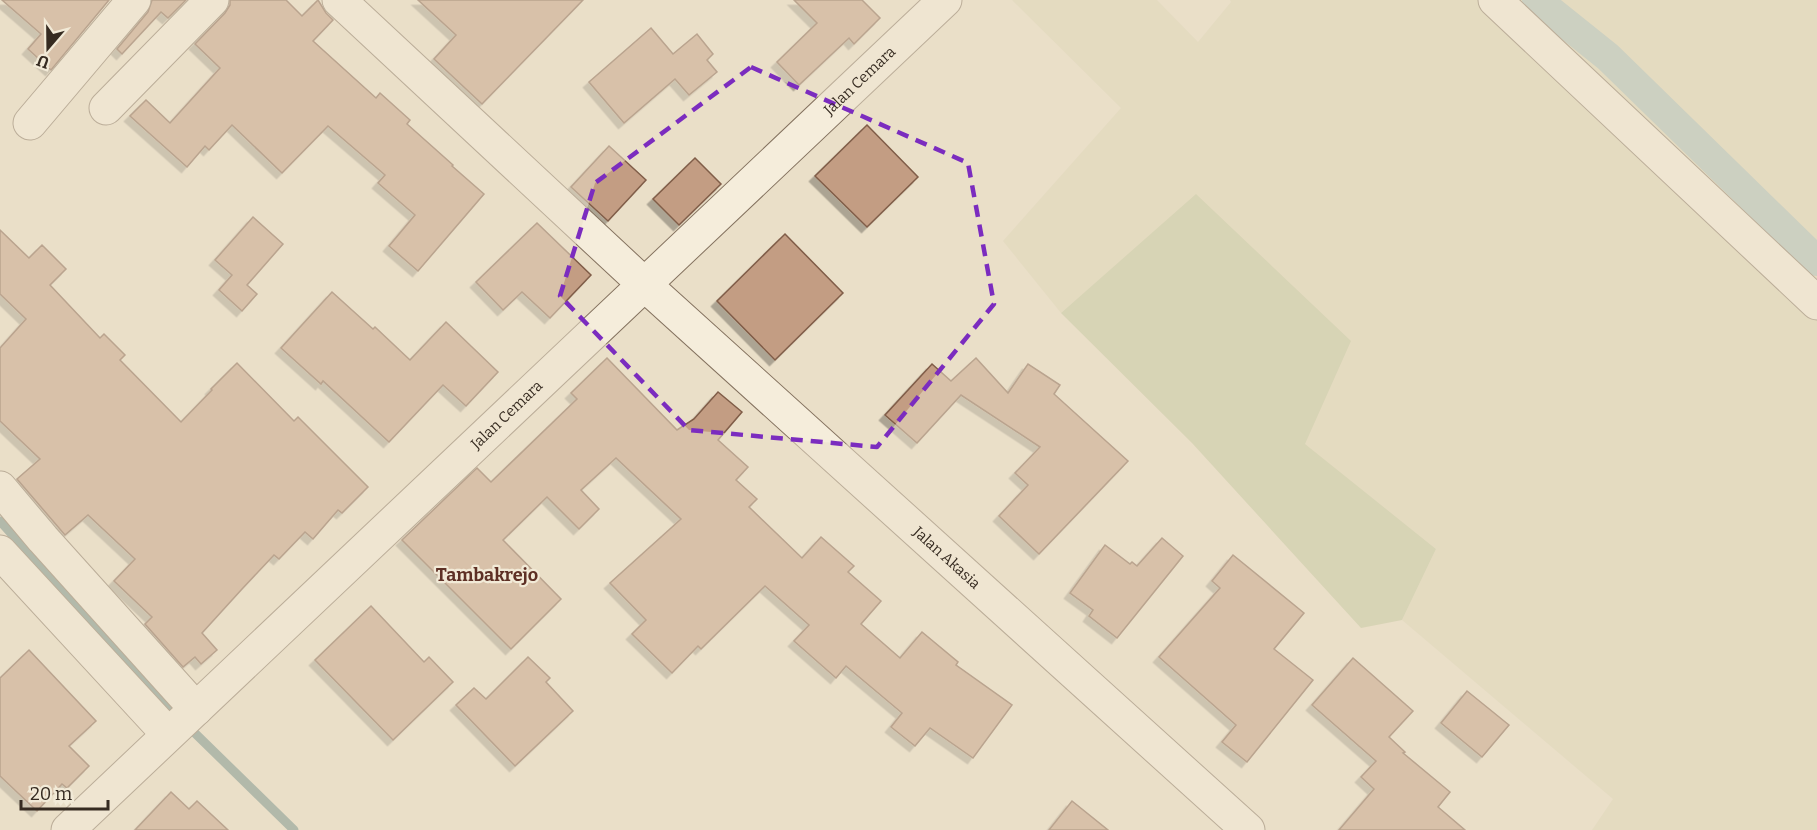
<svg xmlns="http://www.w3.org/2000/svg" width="1817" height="830" font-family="Bitter,serif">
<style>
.farmland{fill:#ded7b7}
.green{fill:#c2c79d}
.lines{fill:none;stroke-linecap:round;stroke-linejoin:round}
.stream{stroke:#708c85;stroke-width:9}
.canal{stroke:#a9beb8;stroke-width:30}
.building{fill:#c39d83;stroke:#805d48;stroke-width:1.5;filter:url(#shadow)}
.street-casing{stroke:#84725f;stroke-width:35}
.street{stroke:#f5eddb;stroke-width:33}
.marked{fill:none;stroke:#7b2cbf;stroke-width:4.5;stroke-dasharray:12 8;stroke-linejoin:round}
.labels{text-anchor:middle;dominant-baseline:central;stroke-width:4.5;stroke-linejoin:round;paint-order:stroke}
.street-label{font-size:15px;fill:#362b21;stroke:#f2ead7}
.quarter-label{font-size:18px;font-weight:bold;fill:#5e3025;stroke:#f2ead7}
</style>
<defs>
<filter id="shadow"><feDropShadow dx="-5.5" dy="5.5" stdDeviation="0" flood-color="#0004"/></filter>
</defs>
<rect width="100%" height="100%" fill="#eadfc8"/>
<path class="farmland" d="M1012,0H1157L1198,42L1231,2L1230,0H1817V830H1592L1613,799L1402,620L1436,549L1304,444L1196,195L1061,313L1003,241L1121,108Z"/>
<path class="green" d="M1196,194L1351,341L1305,444L1436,549L1402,620L1361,628L1192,443L1061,313Z"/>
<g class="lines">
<path class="stream" d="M0,521L161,700L294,830"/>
<path class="canal" d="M1537,0L1608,57L1817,261"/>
</g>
<g class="building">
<path d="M2,0H109L51,70L28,49L41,34Z"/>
<path d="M152,0H186L168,18L161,12L122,54L117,49L148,12Z"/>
<path d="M230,0H286L302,16L318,0L326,13L333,20L313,41L376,98L380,93L410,120L407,124L453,165L452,166L484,194L418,271L389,246L415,215L378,183L385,175L328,126L282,173L232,125L209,150L205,146L187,167L130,116L146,100L170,123L220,68L195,44L225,13L230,5Z"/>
<path d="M418,0H583L482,104L434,59L456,35Z"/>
<path d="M794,0H862L880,18L854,44L849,38L799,85L777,62L817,23Z"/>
<path d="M651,28L673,54L697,34L713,54L707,60L717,72L689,95L675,79L624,123L589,82Z"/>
<path d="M867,125L918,177L867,227L815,176Z"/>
<path d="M609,146L646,180L608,221L571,187Z"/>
<path d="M695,158L721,184L679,225L653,199Z"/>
<path d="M253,217L283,244L247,285L257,294L242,311L219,290L232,275L215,260Z"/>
<path d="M537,223L591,275L550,318L522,292L503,310L476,282Z"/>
<path d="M0,230L29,258L42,245L66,269L50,285L100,338L104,334L125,355L120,360L181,422L212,390L211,389L237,363L294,421L298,417L368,487L342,513L338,510L313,539L305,532L279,559L274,555L242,589L202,633L217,650L201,664L195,657L183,667L145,624L152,617L114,581L135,559L88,515L65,535L17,479L40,459L0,421V348L26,319L0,294Z"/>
<path d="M785,234L843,293L775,360L717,301Z"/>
<path d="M332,292L373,329L375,327L410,360L446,322L498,372L466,406L443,385L389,442L323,381L321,384L281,348Z"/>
<path d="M607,358L677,430L694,419L718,392L742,412L718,440L748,467L736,480L757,499L749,507L802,558L821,537L854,566L848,572L881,601L861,624L900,658L922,632L958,662L956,665L1012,705L973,758L930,728L915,746L891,727L902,713L846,666L836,678L794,641L809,625L765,586L701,649L698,646L672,673L632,634L646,620L610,583L681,519L616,458L581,490L599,509L579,529L547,497L503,540L561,599L511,649L402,540L477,468L491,482L577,399L571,393Z"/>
<path d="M976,358L1008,393L1028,364L1060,385L1054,394L1128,461L1039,554L999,516L1028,485L1015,473L1040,447L961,395L917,443L885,415L932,364L951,381Z"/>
<path d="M1162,538L1183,556L1117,638L1089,616L1093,610L1070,593L1105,545L1130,564L1132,562L1137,566Z"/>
<path d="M1233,555L1304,613L1274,649L1313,680L1247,762L1222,742L1236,725L1159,657L1220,588L1212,581Z"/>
<path d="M371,606L424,662L429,657L453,682L393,740L315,660Z"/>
<path d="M29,650L96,721L69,746L89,766L67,788L62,784L37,811L0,776V678Z"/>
<path d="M528,657L550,678L546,682L573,711L515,766L456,705L474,688L486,699Z"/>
<path d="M1353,658L1413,711L1389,737L1405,752L1403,753L1450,792L1438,807L1465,830H1339L1374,789L1361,777L1376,761L1312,705Z"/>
<path d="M1467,691L1509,725L1482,757L1441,723Z"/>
<path d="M171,792L189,809L197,801L228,830H135Z"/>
<path d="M1072,801L1108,830H1049Z"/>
</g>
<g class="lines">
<defs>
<g id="street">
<path id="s1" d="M339,0L645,285L1248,830"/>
<path d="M1495,0L1817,303"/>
<path d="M106,108L212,0"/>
<path d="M30,123L134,0"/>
<path d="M0,488L43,539L196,709"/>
<path d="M0,552L168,734"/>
<path id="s2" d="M68,830L945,0"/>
</g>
</defs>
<use href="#street" class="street-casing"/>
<use href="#street" class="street"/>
</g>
<path d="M0 0H1817V830H0ZM751,67L968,163L994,304L877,447L689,430L560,296L595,183Z" fill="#eadfc8" fill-opacity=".55" fill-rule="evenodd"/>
<path class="marked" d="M751,67L968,163L994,304L877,447L689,430L560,296L595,183Z"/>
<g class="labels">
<g class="street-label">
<text stroke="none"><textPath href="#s2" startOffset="1090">Jalan Cemara</textPath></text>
<text stroke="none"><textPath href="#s2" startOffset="604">Jalan Cemara</textPath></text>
<text stroke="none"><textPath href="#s1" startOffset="825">Jalan Akasia</textPath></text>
</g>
<g class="quarter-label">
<text x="487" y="575">Tambakrejo</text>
</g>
</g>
<g transform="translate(48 48) rotate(200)" stroke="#f2ead7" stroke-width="4.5" paint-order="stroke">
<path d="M0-4.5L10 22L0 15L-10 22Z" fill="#362b21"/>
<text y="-9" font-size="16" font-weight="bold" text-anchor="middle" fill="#362b21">U</text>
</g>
<path d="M21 800v9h87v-9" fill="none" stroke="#362b21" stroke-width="3"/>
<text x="30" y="800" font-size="18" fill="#362b21" stroke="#f2ead7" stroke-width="4.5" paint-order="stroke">20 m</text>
</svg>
